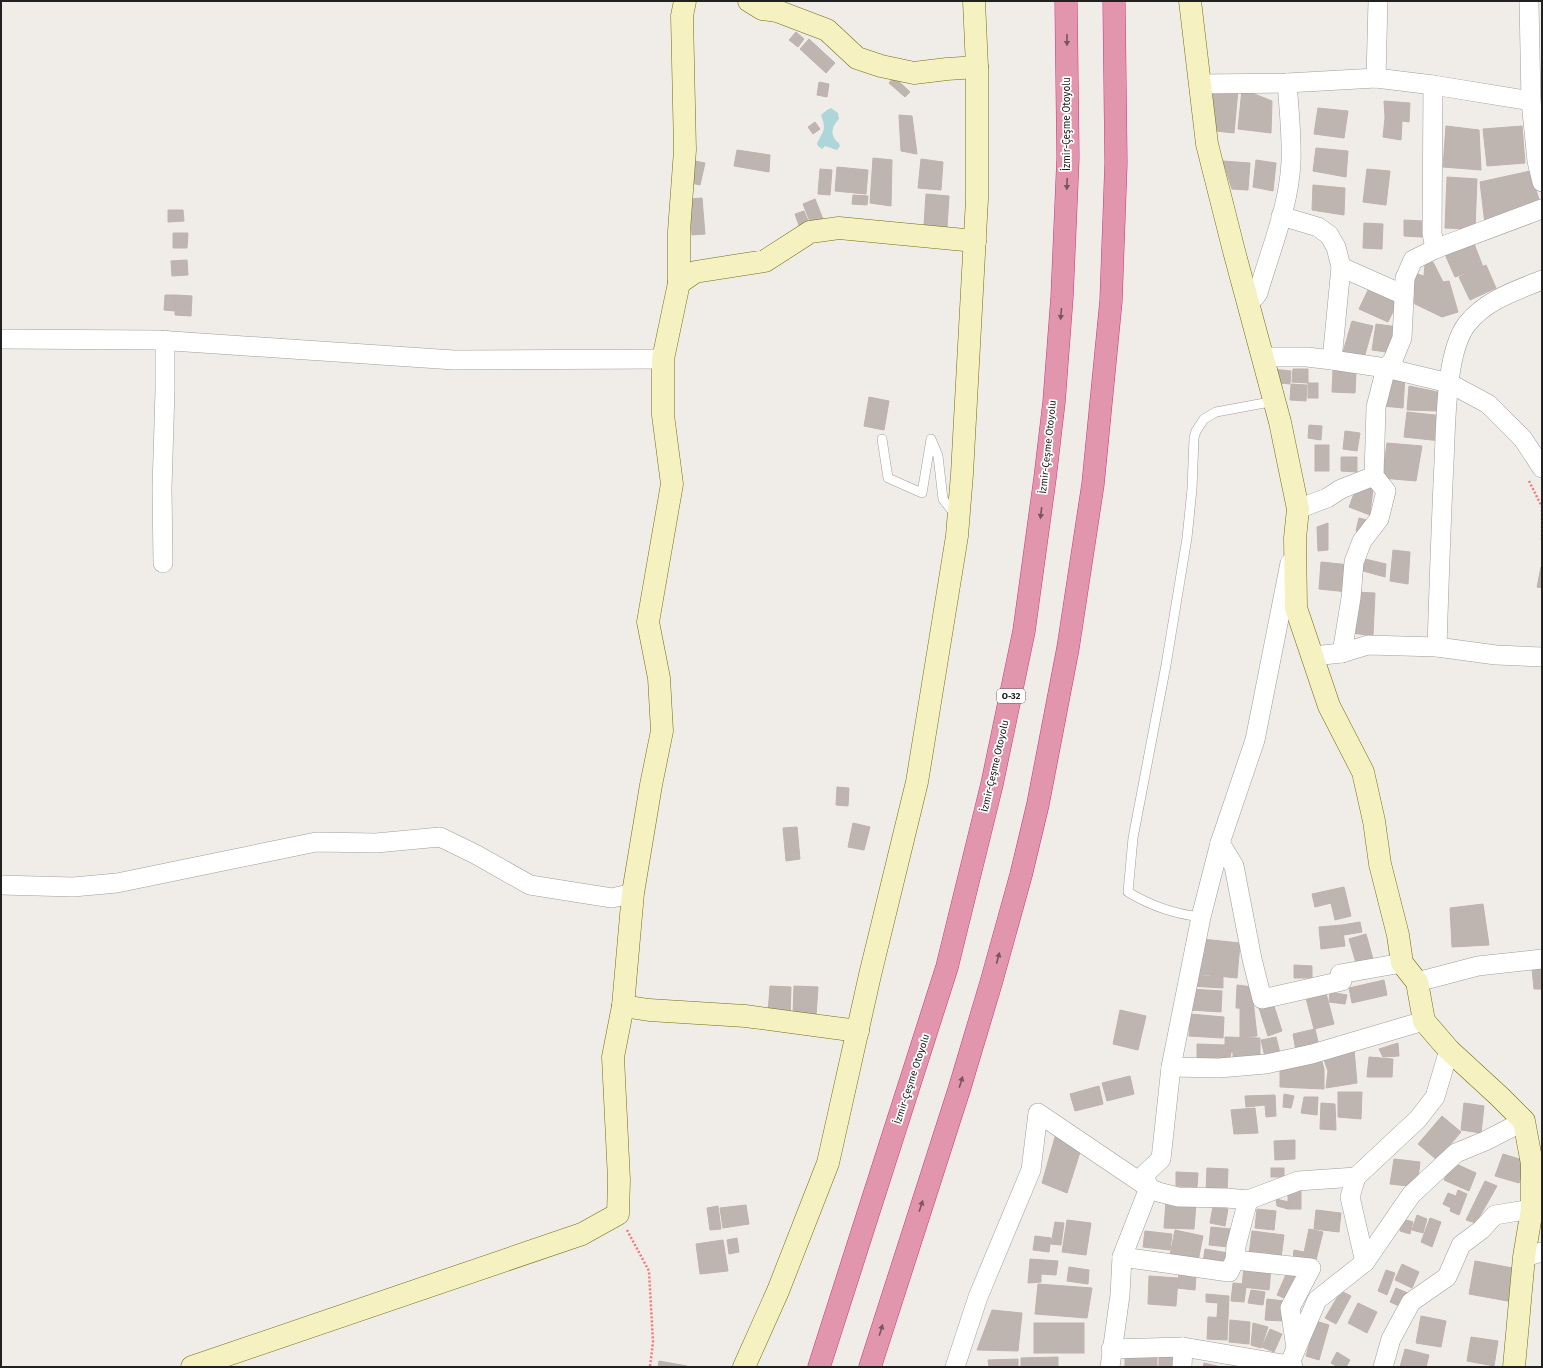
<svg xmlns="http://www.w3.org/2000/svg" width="1543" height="1368" font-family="'Fira Sans',sans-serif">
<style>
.water{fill:#acd6da}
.building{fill:#beb5b1;stroke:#c1b2ab}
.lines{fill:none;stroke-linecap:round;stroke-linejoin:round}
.lane-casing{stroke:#9e9e9e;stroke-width:10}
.street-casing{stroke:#9e9e9e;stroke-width:20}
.secondary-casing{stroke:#726f0d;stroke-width:23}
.highway-casing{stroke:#cf357e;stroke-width:23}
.path{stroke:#f07a7d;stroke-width:2.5;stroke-dasharray:2 2;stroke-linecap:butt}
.lane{stroke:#fff;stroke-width:9}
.street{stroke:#fff;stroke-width:19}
.secondary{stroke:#f5f1c1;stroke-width:22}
.highway{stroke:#e196ae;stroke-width:22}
.oneway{fill:#775660}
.labels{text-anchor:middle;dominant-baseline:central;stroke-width:3.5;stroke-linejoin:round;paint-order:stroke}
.shield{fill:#fff;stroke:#646464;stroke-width:1}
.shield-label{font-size:9px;font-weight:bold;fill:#212121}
.street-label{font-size:10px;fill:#212121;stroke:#fff}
</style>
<rect width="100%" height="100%" fill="#f0ede8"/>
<path class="water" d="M831,108L838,113L839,119C832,126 829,136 839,143L840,146L837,150L825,146L822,149L818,146L817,144C823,130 827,131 821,115L827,110Z"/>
<g class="building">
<path d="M796,32L804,39L798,47L789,40Z"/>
<path d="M809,39L835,63L826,73L800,49Z"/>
<path d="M894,77L910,92L905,97L889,83Z"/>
<path d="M819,82L829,84L827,97L817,95Z"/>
<path d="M1208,89L1238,90L1234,133L1216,131Z"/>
<path d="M1242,89L1272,101L1271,133L1238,129Z"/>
<path d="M1384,101L1410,103L1409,122L1385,118Z"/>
<path d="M1318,108L1348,111L1344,138L1314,134Z"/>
<path d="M899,115L912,116L917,154L901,151Z"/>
<path d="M1385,118L1402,121L1401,140L1383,137Z"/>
<path d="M815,122L820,129L813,134L808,127Z"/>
<path d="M1446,126L1479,130L1481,170L1443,167Z"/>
<path d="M1522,126L1525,163L1487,166L1483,129Z"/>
<path d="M1316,148L1348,151L1346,177L1313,171Z"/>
<path d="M737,150L770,155L769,172L734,166Z"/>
<path d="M873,158L892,160L891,206L870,203Z"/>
<path d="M921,159L943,162L941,190L918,188Z"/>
<path d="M1256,160L1276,163L1273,191L1253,187Z"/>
<path d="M695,161L705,163L700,185L691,183Z"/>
<path d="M1223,161L1250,163L1248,190L1232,189Z"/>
<path d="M837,167L868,170L866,194L835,191Z"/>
<path d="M820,169L832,170L830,195L818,194Z"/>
<path d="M1367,169L1390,171L1386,205L1363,202Z"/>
<path d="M1530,171L1541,206L1485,224L1480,182Z"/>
<path d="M1447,177L1477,179L1475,229L1445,228Z"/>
<path d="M1313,185L1345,188L1344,215L1312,210Z"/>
<path d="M926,194L949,196L947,227L924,225Z"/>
<path d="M853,195L868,196L867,205L852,204Z"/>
<path d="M702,198L705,234L692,235L689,199Z"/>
<path d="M815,199L825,224L813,229L803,204Z"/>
<path d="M168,210H183L184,221L168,222Z"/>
<path d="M804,211L811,228L801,231L795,214Z"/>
<path d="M1404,220L1423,221L1422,237L1404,236Z"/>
<path d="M1364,223L1383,224L1382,249L1363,248Z"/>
<path d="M173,233H188L187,248H173Z"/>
<path d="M1473,241L1483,267L1455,277L1444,252Z"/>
<path d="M187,260L188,275L172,276L171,261Z"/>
<path d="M1433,262L1443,282L1449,281L1458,312L1442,317L1415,304L1409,290L1414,273L1424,276L1425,264Z"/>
<path d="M1486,265L1496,288L1470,300L1459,277Z"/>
<path d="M1369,288L1399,299L1388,322L1359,309Z"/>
<path d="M165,295H176L175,311L164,310Z"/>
<path d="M176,295L192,296L191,316L175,315Z"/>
<path d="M1352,321L1373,326L1364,358L1343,352Z"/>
<path d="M1376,324L1398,327L1394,353L1372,350Z"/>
<path d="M1272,369L1291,371L1290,384L1271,382Z"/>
<path d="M1293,369H1308V383L1292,382Z"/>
<path d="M1333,370L1356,371L1355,393L1332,392Z"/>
<path d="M1385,375L1405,376L1403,408L1383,406Z"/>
<rect x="1308" y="383" width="10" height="15"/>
<path d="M1291,384L1307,385L1306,401L1290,400Z"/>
<path d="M1409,386L1438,392V411L1407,410Z"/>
<path d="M869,397L889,401L884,430L864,426Z"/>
<path d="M1407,412L1444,416L1441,441L1404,437Z"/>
<path d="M1309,425L1322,426L1321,440L1308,438Z"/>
<path d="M1345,431L1360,433L1357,451L1343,449Z"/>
<path d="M1387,443L1422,446L1416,481L1382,478Z"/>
<rect x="1315" y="445" width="14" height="26"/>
<path d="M1341,457H1357V472L1341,471Z"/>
<path d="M1358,483L1373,488L1370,515L1349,507Z"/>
<path d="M1359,518L1367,520L1364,532L1356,531Z"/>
<path d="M1328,523V550L1318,551L1317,527Z"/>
<path d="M1393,550L1410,552L1408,584L1390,581Z"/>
<path d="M1365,559L1386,564L1385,577L1363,571Z"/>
<path d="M1321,562L1350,565L1348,592L1319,589Z"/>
<path d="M1541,567H1542V588L1537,587Z"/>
<path d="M1356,592L1375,593L1373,636L1352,633Z"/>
<path d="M837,787L849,788L848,806L836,805Z"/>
<path d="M853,823L870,827L864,850L848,847Z"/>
<path d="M797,827L800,859L786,861L783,828Z"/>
<path d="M1344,887L1351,916L1335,920L1331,903L1315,907L1312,894Z"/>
<path d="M1483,904L1489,945L1452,947L1450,908Z"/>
<path d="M1360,922L1362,932L1344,935L1342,925Z"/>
<path d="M1342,925L1345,946L1321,949L1319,927Z"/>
<path d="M1366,934L1373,959L1356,963L1349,939Z"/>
<path d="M1202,939L1240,943L1237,978L1198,974Z"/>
<path d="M1294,965L1312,966V978H1294Z"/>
<path d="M1542,968V989H1534L1532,969Z"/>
<path d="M1192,975L1223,977V988L1191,986Z"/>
<path d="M1384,980L1387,995L1352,1003L1349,988Z"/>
<path d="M1237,985L1253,987L1254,1009L1236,1008Z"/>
<path d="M770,986L791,987L790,1015L768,1014Z"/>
<path d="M794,986L818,987L816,1016L793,1015Z"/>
<path d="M1191,989L1222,991L1221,1012L1190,1010Z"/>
<path d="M1330,992L1347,995L1345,1004L1329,1002Z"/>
<path d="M1326,993L1334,1024L1314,1029L1306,998Z"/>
<path d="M1273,1003L1282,1031L1268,1036L1259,1008Z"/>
<path d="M1240,1009H1254L1257,1036L1240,1037Z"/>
<path d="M1120,1010L1146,1016L1138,1050L1113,1044Z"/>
<path d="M1190,1014L1224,1017L1223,1038L1189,1036Z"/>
<path d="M1315,1029L1319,1046L1296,1051L1293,1034Z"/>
<path d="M1225,1037L1260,1038V1060L1233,1059V1052L1225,1051Z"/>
<path d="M1276,1037L1280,1053L1265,1057L1261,1040Z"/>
<path d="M1398,1043L1399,1056L1383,1057L1379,1049Z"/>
<path d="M1197,1044L1225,1045V1051L1231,1052L1230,1060L1197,1059Z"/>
<path d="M1354,1049L1357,1083L1326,1088L1328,1071L1323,1057Z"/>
<path d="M1369,1057L1393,1059L1392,1077H1367Z"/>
<path d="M1321,1058L1324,1069V1089L1280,1087V1066Z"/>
<path d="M1130,1076L1134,1094L1107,1101L1102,1083Z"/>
<path d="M1099,1086L1103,1104L1075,1111L1070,1094Z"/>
<path d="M1338,1092H1362L1361,1119L1338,1117Z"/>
<path d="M1284,1094L1294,1096L1291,1108L1283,1107Z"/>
<path d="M1275,1095L1276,1116L1266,1117L1265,1105L1246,1107L1245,1096Z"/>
<path d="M1304,1097H1318L1317,1115L1301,1113Z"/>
<path d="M1321,1103L1335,1104L1336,1130L1320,1129Z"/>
<path d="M1464,1103L1484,1106L1481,1133L1461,1130Z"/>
<path d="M1255,1108L1258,1133L1234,1134L1231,1110Z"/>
<path d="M1442,1116L1461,1132L1437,1160L1418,1144Z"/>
<path d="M1057,1130L1082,1146L1067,1193L1042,1183Z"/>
<path d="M1295,1140V1159L1275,1160L1274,1141Z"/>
<path d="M1503,1154L1526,1161L1519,1183L1495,1176Z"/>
<path d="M1394,1159L1420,1162L1417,1187L1390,1184Z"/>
<path d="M1452,1162L1476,1173L1469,1191L1444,1180Z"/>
<path d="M1207,1168L1228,1169L1227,1192L1206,1191Z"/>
<rect x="1271" y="1168" width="13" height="9"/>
<path d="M1176,1172L1198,1173L1197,1187L1176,1186Z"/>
<path d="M1485,1181L1497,1186L1476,1223L1466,1220Z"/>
<rect x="1288" y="1190" width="13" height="19"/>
<path d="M1458,1190L1467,1194L1459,1215L1450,1211L1451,1208L1443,1204L1448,1193L1456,1196Z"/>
<path d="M1276,1199L1289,1202L1288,1209L1277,1206Z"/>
<path d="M1166,1201L1196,1203L1194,1229L1164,1228Z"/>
<path d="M746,1205L749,1224L723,1228L720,1208Z"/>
<path d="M718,1206L721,1229L710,1230L707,1208Z"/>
<path d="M1213,1206L1228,1209L1225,1226L1210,1223Z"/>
<path d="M1257,1209L1276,1211L1274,1230L1255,1228Z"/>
<path d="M1316,1210L1341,1213L1339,1232L1314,1229Z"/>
<path d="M1417,1215L1427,1219L1423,1233L1412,1230Z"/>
<path d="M1430,1218L1441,1222L1432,1247L1421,1242Z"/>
<path d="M1403,1219L1413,1222L1410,1234L1400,1231Z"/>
<path d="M1067,1220L1091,1223L1086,1255L1062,1252Z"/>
<path d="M1055,1222L1064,1223L1061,1245L1051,1244Z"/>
<path d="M1211,1227L1231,1229L1229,1247L1209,1245Z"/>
<path d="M1309,1229L1323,1232L1315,1264L1302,1262Z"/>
<path d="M1175,1230L1203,1236L1198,1261L1170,1255Z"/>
<path d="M1145,1231L1172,1234L1170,1250L1143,1247Z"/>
<path d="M1252,1231L1284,1235L1281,1258L1249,1254Z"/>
<path d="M1035,1236L1051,1238L1049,1252L1033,1250Z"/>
<path d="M737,1238L739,1252L729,1254L727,1240Z"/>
<path d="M723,1240L728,1271L700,1274L696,1244Z"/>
<path d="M1205,1249L1228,1253L1225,1267L1203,1263Z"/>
<path d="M1294,1250L1304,1252L1302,1262L1293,1260Z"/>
<path d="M1030,1259L1058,1261L1056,1275L1041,1274V1282L1028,1283Z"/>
<path d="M1475,1261L1518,1269L1513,1302L1469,1294Z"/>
<path d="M1402,1264L1419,1272L1412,1288L1395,1280Z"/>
<path d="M1244,1266L1271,1269L1269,1290L1242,1287Z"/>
<path d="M1069,1267L1089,1270L1088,1284L1067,1281Z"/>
<path d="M1288,1270L1302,1276L1291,1301L1277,1295Z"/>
<path d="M1386,1270L1395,1273L1387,1295L1378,1291Z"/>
<path d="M1179,1273L1196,1274L1195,1290L1177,1288Z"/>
<path d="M1149,1276L1178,1278L1176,1306L1148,1304Z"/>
<path d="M1233,1283L1243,1284L1242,1287H1246L1244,1302L1231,1301Z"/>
<path d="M1038,1284L1092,1288L1087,1318L1035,1314Z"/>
<path d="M1396,1288L1410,1294L1404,1308L1390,1302Z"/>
<path d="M1251,1290L1265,1292L1263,1305L1248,1303Z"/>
<path d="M1341,1291L1351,1296L1336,1324L1325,1318Z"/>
<path d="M1206,1294L1229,1296L1228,1318L1217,1317L1218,1303L1206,1302Z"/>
<path d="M1267,1299L1285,1301L1283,1321L1265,1320Z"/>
<path d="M1358,1303L1377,1312L1367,1333L1348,1323Z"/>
<path d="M992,1310L1022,1313L1018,1351L977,1350Z"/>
<path d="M1421,1316L1446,1321L1441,1347L1416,1343Z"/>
<path d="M1208,1317L1228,1318L1227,1340L1207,1339Z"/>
<path d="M1230,1320L1250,1322L1249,1344L1229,1342Z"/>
<path d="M1316,1321L1329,1325L1319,1360L1306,1356Z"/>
<rect x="1034" y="1323" width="50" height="30"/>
<path d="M1253,1323L1268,1327L1261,1348L1251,1345Z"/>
<path d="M1270,1329L1282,1334L1274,1352L1262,1347Z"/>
<path d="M1471,1337L1498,1341L1494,1366L1467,1361Z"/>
<path d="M1405,1349L1429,1355L1426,1367H1400Z"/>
<path d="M1159,1350L1180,1351L1179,1367H1159Z"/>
<rect x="1125" y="1352" width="32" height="15"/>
<path d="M1337,1352L1350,1360L1346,1367H1338L1331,1363Z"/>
<path d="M1058,1357V1367H1021V1358Z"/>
<path d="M1018,1359V1367H989L988,1360Z"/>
<path d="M659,1361L687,1366V1367H658Z"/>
<path d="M1204,1363L1221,1367H1203Z"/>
</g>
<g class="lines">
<defs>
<g id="lane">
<path d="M882,439L888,478L922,493L931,439L938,456L943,499L956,516"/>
<path d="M1201,917C1174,914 1151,906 1128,892L1133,838L1166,665L1187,538L1192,489L1194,438L1196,431L1204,419L1216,412L1275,401"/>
</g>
<g id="street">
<path d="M1529,1L1531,101"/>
<path d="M1376,78L1378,1"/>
<path d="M1200,84L1287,83L1376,78L1433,85L1531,101L1537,161L1542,182"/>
<path d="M1433,85L1432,233L1435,249L1542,209"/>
<path d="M1281,216L1318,227L1329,235L1336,247L1341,267L1332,360"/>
<path d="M1341,267L1404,295"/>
<path d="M1248,301L1255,297L1258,293C1270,251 1289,207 1291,162C1292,136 1289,109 1287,83"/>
<path d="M1,339L157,340L454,360L663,359"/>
<path d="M1263,357H1307L1332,360L1386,368L1449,383L1488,404L1523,439L1542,468"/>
<path d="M1298,509L1327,498L1341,489L1374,476"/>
<path d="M163,563L162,488L165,390V340"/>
<path d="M1437,647C1439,585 1441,524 1444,462C1446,426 1445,352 1467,324C1486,300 1515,291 1542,280"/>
<path d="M1342,653L1351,598L1354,562L1362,541L1379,519L1386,491L1374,476L1376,407L1386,368L1393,360L1402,338L1405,278L1413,260L1435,249"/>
<path d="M1313,656L1342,653L1368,645L1437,647L1496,655L1542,657"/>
<path d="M1220,843L1234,866L1252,959L1262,999L1342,981L1340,974L1402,963"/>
<path d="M1,885L73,887L117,883L316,842L376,843L440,837L475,854L530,885L612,898L633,893"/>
<path d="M1417,982L1478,966L1542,959"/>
<path d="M1171,1067L1219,1068L1266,1064L1312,1054L1424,1021"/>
<path d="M1356,1177L1350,1197L1365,1262"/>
<path d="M1122,1257L1229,1272L1235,1260L1236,1246L1248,1200"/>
<path d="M1524,1257L1542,1252"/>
<path d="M1235,1260L1311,1268L1290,1308L1296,1348"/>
<path d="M1111,1349L1183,1347L1289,1365L1293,1367"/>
<path d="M1289,1365L1317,1300L1365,1262L1411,1195L1456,1153L1485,1141L1524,1121"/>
<path d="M955,1367L978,1297L1031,1170L1038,1113L1149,1188L1158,1192L1178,1197L1227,1198L1248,1200L1298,1181L1356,1177L1418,1119L1435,1097L1449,1050"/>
<path d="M1110,1367L1120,1295L1122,1257L1149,1188L1144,1175L1161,1159L1171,1067L1201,917L1220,843L1255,740L1290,563"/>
<path d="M1182,1367L1183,1347"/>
<path d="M1383,1367L1391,1339L1411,1302L1447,1277L1461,1245L1481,1230L1495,1215L1532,1209"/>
</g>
<g id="secondary">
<path d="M749,1L762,9L777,11L827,30L857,58L881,66L914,73L947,69L977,67"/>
<path d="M1190,1L1207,144L1234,251L1280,422L1298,509L1295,538L1296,608L1329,706L1363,772L1374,821L1380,864L1398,935L1402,963L1417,982L1424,1021L1449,1050L1500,1097L1524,1121L1532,1164V1209L1524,1257L1514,1367"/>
<path d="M679,283V231L685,150L682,16L685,1"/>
<path d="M858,1031L745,1016L649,1010L623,1006L633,893L651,785L662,731L659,678L648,622L672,484L663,415V359L679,283L695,272L765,261L810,232L839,228L975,241"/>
<path d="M192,1367L582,1234L618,1214L619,1180L613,1057L623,1006"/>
<path d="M744,1367L778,1291L828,1163L870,975L917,782L925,733L957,536L962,474L977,199V67L974,1"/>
</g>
<g id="highway">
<path d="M819,1367L947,967L992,784L1024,631L1045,478L1054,402L1062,297L1068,158L1066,1"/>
<path d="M870,1367L959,1090L991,983L1021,875L1038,804L1068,648L1093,484L1111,301L1116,163L1114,1"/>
</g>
</defs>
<use href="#lane" class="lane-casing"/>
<use href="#street" class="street-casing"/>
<use href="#secondary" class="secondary-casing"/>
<use href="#highway" class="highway-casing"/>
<g class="path">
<path d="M1529,481L1542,507"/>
<path d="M1542,510V540"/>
<path d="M627,1230L649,1271L653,1342L650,1367"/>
</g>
<use href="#lane" class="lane"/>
<use href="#street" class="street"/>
<use href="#secondary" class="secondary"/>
<use href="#highway" class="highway"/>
</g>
<defs><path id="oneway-solid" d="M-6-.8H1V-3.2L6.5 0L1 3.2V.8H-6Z"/></defs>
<g class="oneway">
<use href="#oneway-solid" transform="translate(1067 40) rotate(90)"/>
<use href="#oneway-solid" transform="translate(1067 184) rotate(92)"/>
<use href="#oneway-solid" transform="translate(1061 314) rotate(95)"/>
<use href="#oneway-solid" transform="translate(1041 513) rotate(97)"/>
<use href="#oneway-solid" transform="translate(998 958) rotate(-75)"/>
<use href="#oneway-solid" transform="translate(961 1082) rotate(-73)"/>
<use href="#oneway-solid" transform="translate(921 1206) rotate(-72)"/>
<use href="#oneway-solid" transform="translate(881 1330) rotate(-73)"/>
</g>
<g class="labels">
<rect class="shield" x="997" y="689" width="28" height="14" rx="3"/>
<g class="shield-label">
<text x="1011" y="696">O-32</text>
</g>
<g class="street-label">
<text transform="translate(1067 124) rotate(-90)">İzmir-Çeşme Otoyolu</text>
<text transform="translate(1048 447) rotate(-84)">İzmir-Çeşme Otoyolu</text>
<text transform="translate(995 766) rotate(-77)">İzmir-Çeşme Otoyolu</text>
<text transform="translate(912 1079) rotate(-72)">İzmir-Çeşme Otoyolu</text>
</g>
</g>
<rect width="1543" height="1368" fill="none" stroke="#212121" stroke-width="4"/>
</svg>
